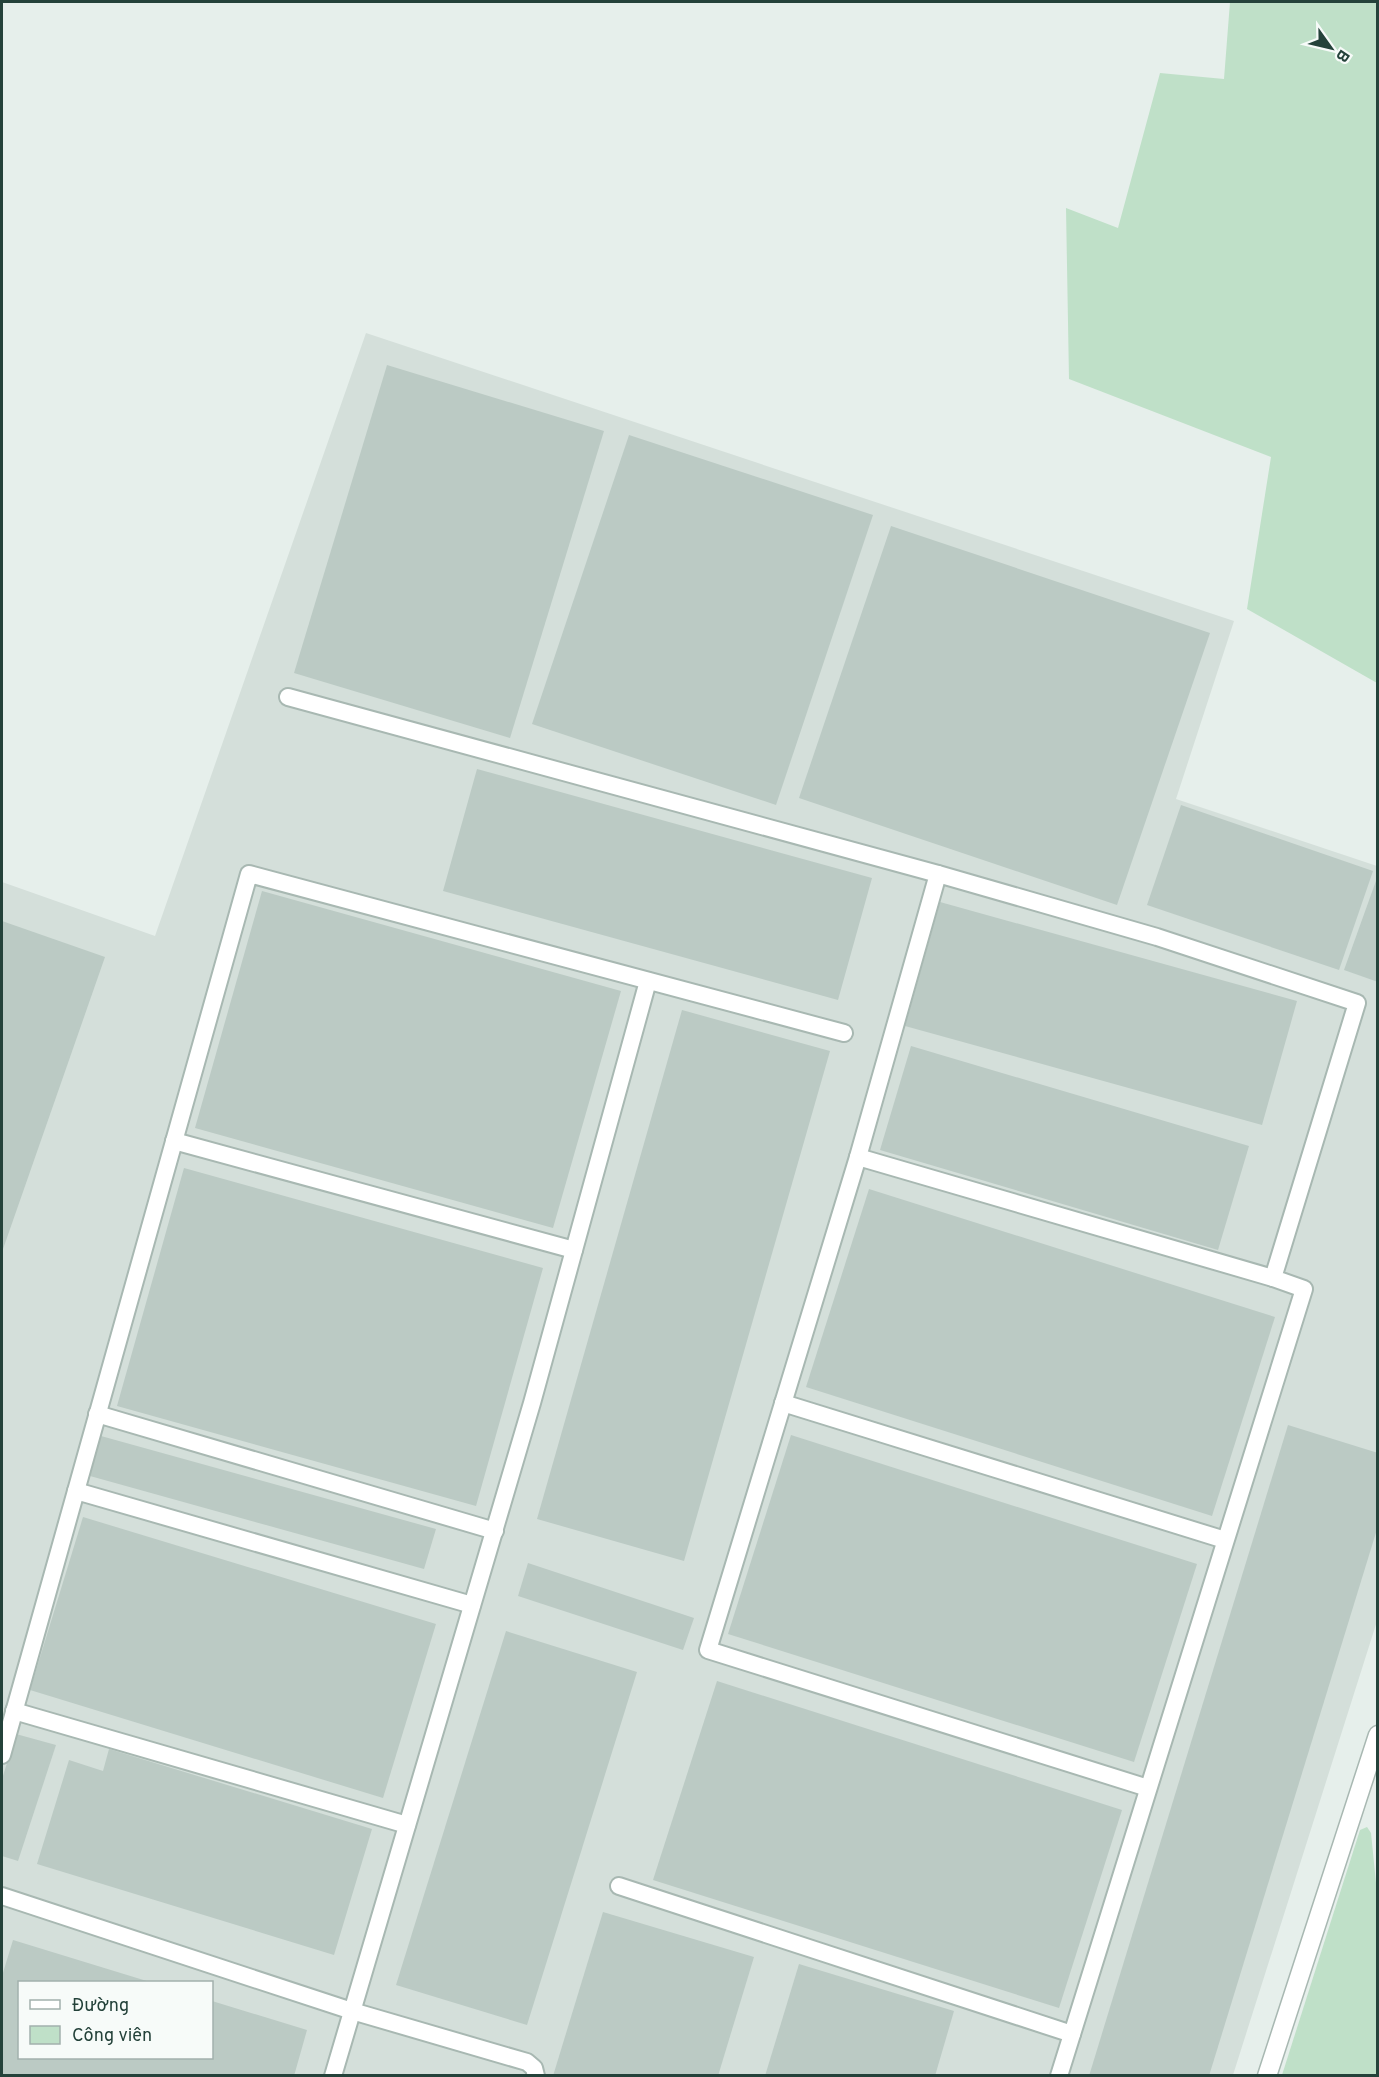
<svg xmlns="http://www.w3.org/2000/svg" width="1379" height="2077" font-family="Overpass,sans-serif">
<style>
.built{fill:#d4dfda;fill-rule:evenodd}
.green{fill:#bfe0c8}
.building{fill:#bbcac4}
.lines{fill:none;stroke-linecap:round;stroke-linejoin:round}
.service-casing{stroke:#a8b8b2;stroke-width:20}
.minor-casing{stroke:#a8b8b2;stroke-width:21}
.service{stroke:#fff;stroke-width:16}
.minor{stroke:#fff;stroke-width:18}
</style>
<rect width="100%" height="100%" fill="#e6efeb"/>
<path class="built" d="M366,333L1234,621L1176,799L1377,866L1378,1618L1233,2075L2,2076V882L155,936ZM20,1982H212V2058H20Z"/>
<g class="green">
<path d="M1230,2H1377V683L1247,609L1271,457L1069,379L1066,208L1118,228L1160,73L1224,79Z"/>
<path d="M1367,1827L1371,1833L1378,1903L1377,2075H1282L1360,1830Z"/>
</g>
<g class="building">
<path d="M387,365L604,431L510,738L294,673Z"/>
<path d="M629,435L873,515L776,805L532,724Z"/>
<path d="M891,526L1210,633L1117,905L799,798Z"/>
<path d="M477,769L872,878L838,1000L443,891Z"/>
<path d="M1181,805L1373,871L1339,970L1147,905Z"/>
<path d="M1377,878H1378V982L1344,970Z"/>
<path d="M262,891L621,991L553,1228L195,1128Z"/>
<path d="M940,902L1297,1001L1262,1125L905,1026Z"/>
<path d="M2,921L105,957L2,1252Z"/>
<path d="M682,1010L830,1051L684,1561L537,1519Z"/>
<path d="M911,1046L1249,1146L1218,1250L880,1150Z"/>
<path d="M184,1168L543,1268L476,1506L117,1406Z"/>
<path d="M869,1189L1275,1317L1212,1516L806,1387Z"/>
<path d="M1288,1425L1378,1453V1526L1209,2076H1089Z"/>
<path d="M791,1435L1197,1564L1134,1762L728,1634Z"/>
<path d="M101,1436L436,1529L424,1569L90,1476Z"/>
<path d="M83,1517L436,1624L383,1798L30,1690Z"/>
<path d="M528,1563L694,1618L683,1650L518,1596Z"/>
<path d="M506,1631L637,1672L527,2025L396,1985Z"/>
<path d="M717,1681L1122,1810L1059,2008L653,1880Z"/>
<path d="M16,1734L56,1745L18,1861L2,1856V1779Z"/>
<path d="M109,1749L372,1829L334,1955L37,1864L69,1760L103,1771Z"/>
<path d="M603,1912L754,1957L718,2076H553Z"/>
<path d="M13,1940L150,1982H20V2058H212V2001L307,2030L294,2076H2V1976Z"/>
<path d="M799,1964L954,2011L935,2076H765Z"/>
</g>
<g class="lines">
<defs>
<g id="service">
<path d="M288,697L938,874L1157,937L1357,1003L1273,1278L1304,1289L1059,2076"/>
<path d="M174,1141L574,1250"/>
<path d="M858,1157L938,874"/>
<path d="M783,1403L1225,1540"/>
<path d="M97,1414L495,1531"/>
<path d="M76,1491L472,1605"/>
<path d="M14,1711L407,1825"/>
<path d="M2,1755L249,874L844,1033"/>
<path d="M1148,1788L708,1650L858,1157L1273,1278"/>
<path d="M619,1886L1072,2034"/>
<path d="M2,1896L352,2011L527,2062L534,2068L536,2076"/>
<path d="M333,2076L532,1403L648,981"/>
</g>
<path id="minor" d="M1267,2076L1378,1735"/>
</defs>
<use href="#service" class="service-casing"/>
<use href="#minor" class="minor-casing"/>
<use href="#service" class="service"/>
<use href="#minor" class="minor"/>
</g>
<rect width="1379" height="2077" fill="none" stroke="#24423a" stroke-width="6"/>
<rect x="18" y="1981" width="195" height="78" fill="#f7fbf9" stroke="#a3b1ad" stroke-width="1.5"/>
<rect x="30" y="2000" width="30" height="9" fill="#ffffff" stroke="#a3b1ad" stroke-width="1.5"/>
<text x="72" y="2011" font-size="18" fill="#24423a">Đường</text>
<rect x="30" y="2026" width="30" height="18" fill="#bfe0c8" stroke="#a3b1ad" stroke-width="1.5"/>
<text x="72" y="2041" font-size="18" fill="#24423a">Công viên</text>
<g transform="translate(1331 48) rotate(124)" stroke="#f7fbf9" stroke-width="4.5" paint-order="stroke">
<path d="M0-4.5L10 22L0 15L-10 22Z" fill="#24423a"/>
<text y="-9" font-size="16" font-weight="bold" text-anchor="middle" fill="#24423a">B</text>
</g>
</svg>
